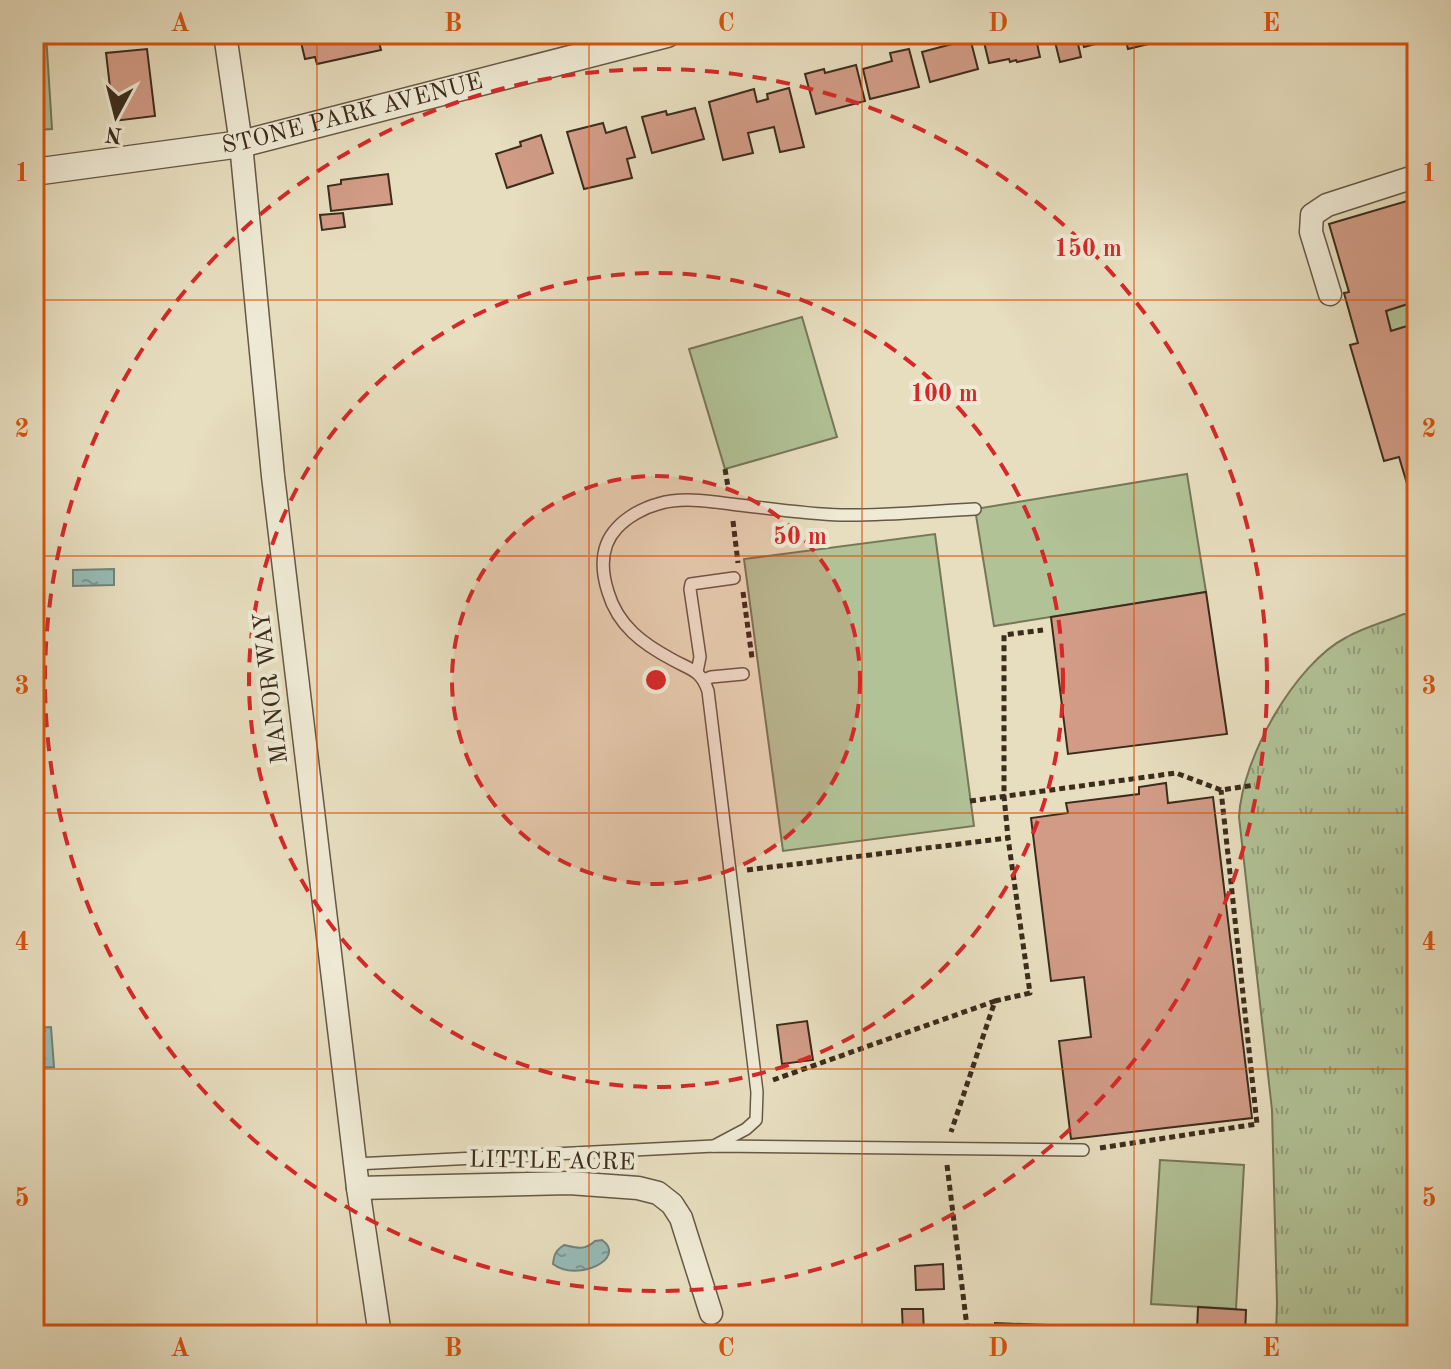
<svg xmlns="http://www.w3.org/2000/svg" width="1451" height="1369" font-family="'Old Standard TT',serif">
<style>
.park{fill:url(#park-tufts);stroke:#767759;stroke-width:2}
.pitch{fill:#b1c296;stroke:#767759;stroke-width:2}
.water{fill:url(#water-ripples);stroke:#738279;stroke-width:2}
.building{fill:#d19b86;stroke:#3c2c1c;stroke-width:2}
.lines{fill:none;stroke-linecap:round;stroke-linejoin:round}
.service-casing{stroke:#675845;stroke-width:14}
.minor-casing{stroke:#675845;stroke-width:25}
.tertiary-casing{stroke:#675845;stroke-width:29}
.path{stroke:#3c2c1c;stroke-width:5;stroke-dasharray:6 4;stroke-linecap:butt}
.service{stroke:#efead5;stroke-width:11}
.minor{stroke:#efead5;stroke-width:22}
.tertiary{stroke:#efead5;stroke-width:26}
.grid{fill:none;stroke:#d7540e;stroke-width:2;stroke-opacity:0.55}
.ring{fill:none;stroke:#d62828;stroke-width:4;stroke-dasharray:14 10}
.labels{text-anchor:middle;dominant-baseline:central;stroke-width:8;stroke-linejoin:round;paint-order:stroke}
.street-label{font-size:24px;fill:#3c2c1c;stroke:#efead5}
.centre{fill:#d62828;stroke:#efead5;stroke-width:4}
.ring-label{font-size:24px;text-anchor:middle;font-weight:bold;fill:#d62828;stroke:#efead5;stroke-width:8;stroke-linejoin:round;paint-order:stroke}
.neatline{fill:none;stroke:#d7540e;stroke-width:3}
.grid-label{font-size:26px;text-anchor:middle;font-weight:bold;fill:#d7540e}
</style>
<defs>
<pattern id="park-tufts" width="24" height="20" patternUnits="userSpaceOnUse" patternTransform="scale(2)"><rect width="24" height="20" fill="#b1c296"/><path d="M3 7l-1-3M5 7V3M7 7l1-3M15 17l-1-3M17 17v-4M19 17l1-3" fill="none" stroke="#919e7a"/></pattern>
<pattern id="water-ripples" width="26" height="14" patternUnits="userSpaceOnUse" patternTransform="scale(2)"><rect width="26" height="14" fill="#97bbb7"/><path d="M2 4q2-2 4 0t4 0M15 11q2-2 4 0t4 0" fill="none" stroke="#7c9894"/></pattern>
</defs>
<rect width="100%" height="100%" fill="#e7debf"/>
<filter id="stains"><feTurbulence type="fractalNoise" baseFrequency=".0025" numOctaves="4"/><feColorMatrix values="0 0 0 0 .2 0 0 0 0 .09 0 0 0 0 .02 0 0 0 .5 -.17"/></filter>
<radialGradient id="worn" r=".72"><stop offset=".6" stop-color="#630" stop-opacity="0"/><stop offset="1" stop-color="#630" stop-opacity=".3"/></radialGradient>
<g class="park">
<path d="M34,34H46L52,129L34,130Z"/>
<path d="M1417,262V323L1391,331L1386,311L1417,301L1407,265Z"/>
<path d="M1404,614L1417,616V1335H1276L1277,1303L1272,1110L1239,817C1242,759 1294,664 1347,637C1365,627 1385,622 1404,614Z"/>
</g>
<g class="pitch">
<path d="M802,317L837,437L725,469L689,349Z"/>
<path d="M1187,474L1206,592L994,626L975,509Z"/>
<path d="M935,534L974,826L783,851L744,559Z"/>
<path d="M1160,1160L1244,1165L1236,1309L1151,1304Z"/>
</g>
<g class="water">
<path d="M114,569V585L73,586V570Z"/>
<path d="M51,1027L54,1067L34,1068V1028Z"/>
<path d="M602,1240C628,1258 577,1283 553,1264C554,1254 556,1250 564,1245C577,1248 584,1251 595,1241Z"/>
</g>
<g class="building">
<path d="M109,34H146L147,39L110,43Z"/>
<path d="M299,34H377L381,50L317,64L315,57L305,59Z"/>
<path d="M958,34H969L978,69L930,82L922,52L952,44L949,36Z"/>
<path d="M982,34H999L1000,39L1010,36V34H1035L1040,57L1017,62L1016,60L1010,62L1009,59L989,63Z"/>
<path d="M1056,34H1105L1107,41L1084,47L1083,43L1078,44L1081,57L1060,62L1055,42H1058Z"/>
<path d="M1124,34H1172L1173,38L1128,49Z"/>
<path d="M147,49L155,116L114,121L106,53Z"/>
<path d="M909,49L919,87L870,99L863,69L892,61L890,53Z"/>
<path d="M856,65L865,101L816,114L805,74L824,69L825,73Z"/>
<path d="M789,88L804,147L780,152L774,127L748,133L753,153L723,160L709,102L754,89L757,102L768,99L767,94Z"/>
<path d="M695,108L704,139L652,153L642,117L666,111L667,115Z"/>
<path d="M603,123L606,133L626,127L635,157L627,159L632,178L584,189L567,132Z"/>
<path d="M541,135L553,173L507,188L496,154L521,146L520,142Z"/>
<path d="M388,174L392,204L331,211L328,186L341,184V180Z"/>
<path d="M1417,198V262L1407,265L1417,301L1386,311L1391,331L1417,323V517L1399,457L1384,461L1350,345L1358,343L1344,293L1349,292L1329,224Z"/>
<path d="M343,213L345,227L322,230L320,215Z"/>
<path d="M1206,592L1227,734L1068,754L1051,617Z"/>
<path d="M1166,783L1168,803L1213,797L1252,1118L1071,1139L1059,1041L1091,1037L1084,977L1051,981L1031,818L1068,813L1066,803L1139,794V787Z"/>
<path d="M807,1021L813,1060L782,1064L777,1025Z"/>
<path d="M943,1264L944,1289L916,1290L915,1266Z"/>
<path d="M1198,1307L1246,1310L1245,1335H995V1323L1197,1331Z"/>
<path d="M902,1309H923L924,1335H903Z"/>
</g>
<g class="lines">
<defs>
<g id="service">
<path d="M697,672L700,657L690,589L691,584L734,578"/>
<path d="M704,680L711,677L743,674"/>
<path d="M714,1146L746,1129L756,1120L757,1092L708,691C701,670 691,670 673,660C643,644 618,626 608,592C601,570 600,546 617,528C627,517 643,508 658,504C681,497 708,501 731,504C767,508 804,514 841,515C885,516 931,511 975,509"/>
<path d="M355,1164L714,1146L1083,1150"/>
</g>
<g id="minor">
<path d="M225,34L241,144L273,476L358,1188L380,1335"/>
<path d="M1330,294L1311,232L1312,215L1327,205L1417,176"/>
<path d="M358,1188L569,1183L638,1188L658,1193L672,1204L681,1218L711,1313"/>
</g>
<g id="tertiary">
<path id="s1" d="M34,172L241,144L667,34"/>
</g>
</defs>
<use href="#service" class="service-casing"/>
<use href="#minor" class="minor-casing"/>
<use href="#tertiary" class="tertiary-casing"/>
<g class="path">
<path d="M725,469L728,487"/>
<path d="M733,521L738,563"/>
<path d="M743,592L752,658"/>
<path d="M970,801L1176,773L1221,790L1255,785"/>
<path d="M747,870L1008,838L1004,796V635L1043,630"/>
<path d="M995,1001L1030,993L1008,838"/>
<path d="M773,1080L995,1001L951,1132"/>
<path d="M1100,1148L1257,1124L1221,790"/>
<path d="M947,1165L968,1335"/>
</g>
<use href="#service" class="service"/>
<use href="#minor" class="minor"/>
<use href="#tertiary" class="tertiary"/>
</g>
<path class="grid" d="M317,34V1335M589,34V1335M862,34V1335M1134,34V1335M34,300H1417M34,556H1417M34,813H1417M34,1069H1417"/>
<circle cx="656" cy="680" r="204" fill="#d62828" fill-opacity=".12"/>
<g class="ring">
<circle cx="656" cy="680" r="204"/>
<circle cx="656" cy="680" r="407"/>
<circle cx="656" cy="680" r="611"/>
</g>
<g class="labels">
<g class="street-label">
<text stroke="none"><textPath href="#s1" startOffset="324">STONE PARK AVENUE</textPath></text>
<text transform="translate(272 688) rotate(-97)">MANOR WAY</text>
<text transform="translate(552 1162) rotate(1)">LITTLE ACRE</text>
</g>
</g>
<circle cx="656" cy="680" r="12" class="centre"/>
<g class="ring-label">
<text x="1088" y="256">150 m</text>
<text x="944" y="401">100 m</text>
<text x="800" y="544">50 m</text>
</g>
<rect width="1451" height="1369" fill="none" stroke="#e7debf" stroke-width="88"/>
<g transform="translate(116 116) rotate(187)" stroke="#efead5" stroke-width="6" paint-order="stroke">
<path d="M0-6L14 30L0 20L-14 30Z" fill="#3c2c1c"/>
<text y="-12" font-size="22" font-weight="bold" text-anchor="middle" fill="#3c2c1c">N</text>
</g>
<rect x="44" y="44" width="1363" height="1281" class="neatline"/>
<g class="grid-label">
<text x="180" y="31">A</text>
<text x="453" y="31">B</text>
<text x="726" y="31">C</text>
<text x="998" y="31">D</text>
<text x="1271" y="31">E</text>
<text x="22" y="181">1</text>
<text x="1429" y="181">1</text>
<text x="22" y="437">2</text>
<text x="1429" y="437">2</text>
<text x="22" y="694">3</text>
<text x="1429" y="694">3</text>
<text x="22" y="950">4</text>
<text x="1429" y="950">4</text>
<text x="22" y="1206">5</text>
<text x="1429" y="1206">5</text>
<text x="180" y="1356">A</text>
<text x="453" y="1356">B</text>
<text x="726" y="1356">C</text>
<text x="998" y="1356">D</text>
<text x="1271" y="1356">E</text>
</g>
<rect width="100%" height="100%" filter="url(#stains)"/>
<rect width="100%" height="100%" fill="url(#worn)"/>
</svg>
